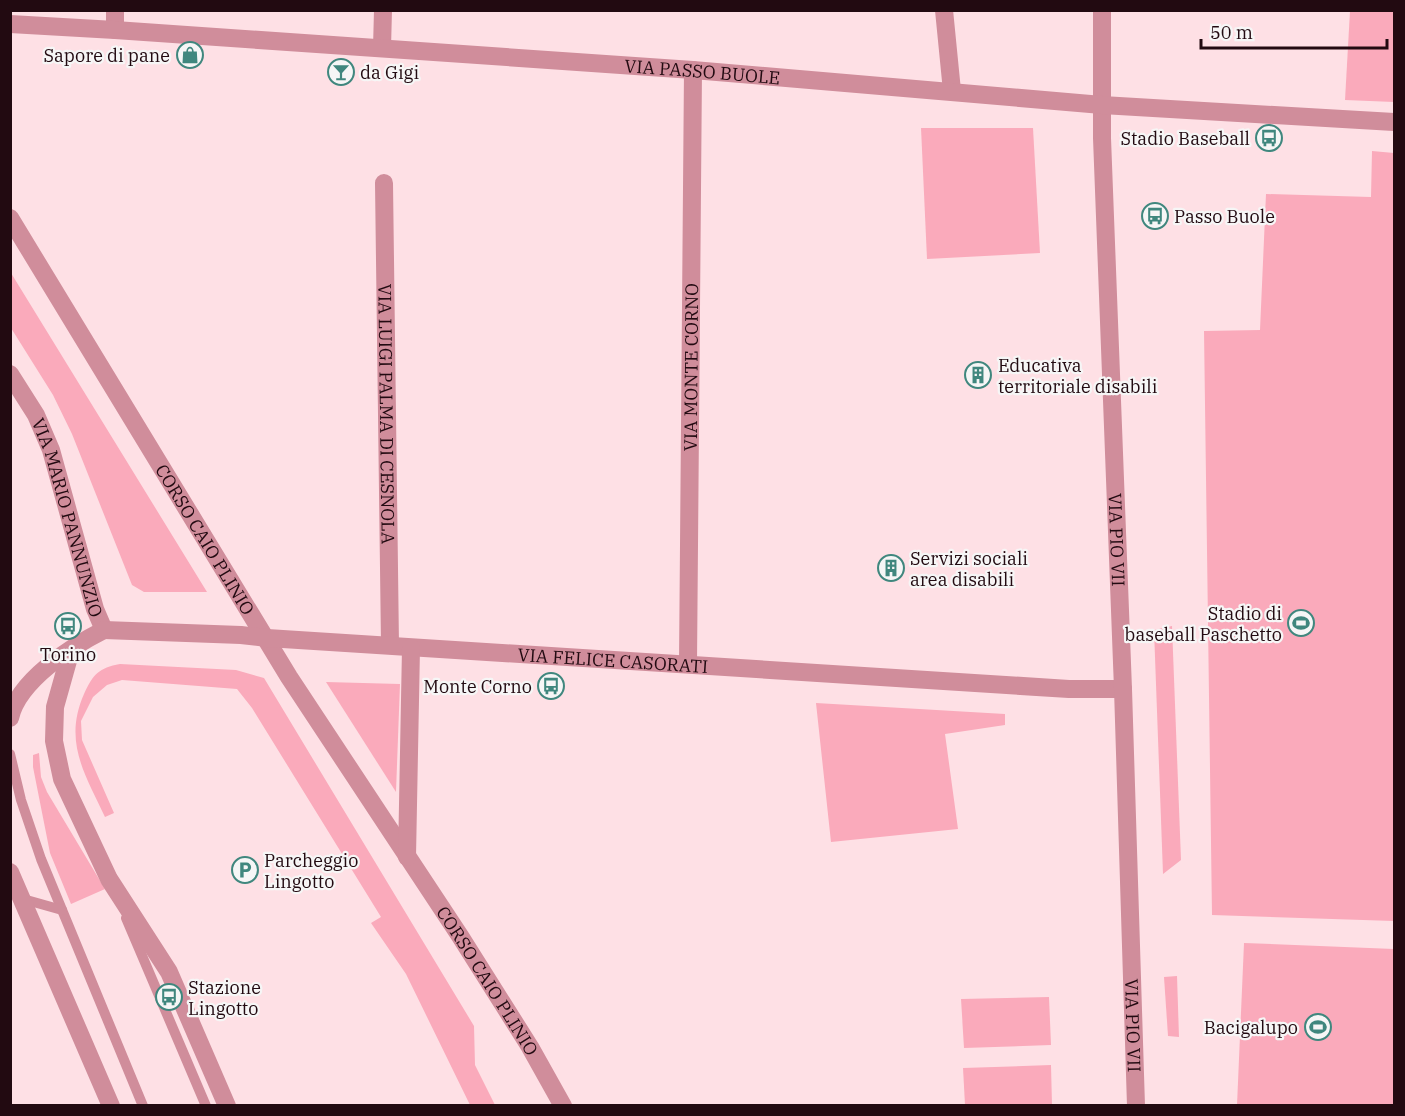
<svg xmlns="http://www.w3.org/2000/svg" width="1405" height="1116" font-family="'IBM Plex Serif',serif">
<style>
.green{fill:#faaabb}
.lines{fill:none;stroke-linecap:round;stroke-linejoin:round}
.service{stroke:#d08d9b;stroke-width:10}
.minor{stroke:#d08d9b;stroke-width:18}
.tertiary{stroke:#d08d9b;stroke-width:18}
.labels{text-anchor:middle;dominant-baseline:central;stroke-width:4.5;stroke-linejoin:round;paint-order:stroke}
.poi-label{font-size:18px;fill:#220a11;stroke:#f6f6f6;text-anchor:start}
.street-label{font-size:18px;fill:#220a11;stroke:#f6f6f6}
</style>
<rect width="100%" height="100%" fill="#fee0e5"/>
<g class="green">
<path d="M1350,11H1394V102L1345,100Z"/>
<path d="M921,128H1033L1040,253L927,259Z"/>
<path d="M1372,151L1394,153V921L1212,915L1204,331L1260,330L1266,194L1371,197Z"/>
<path d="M11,273L207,592H144L132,585L72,434L53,395L11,328Z"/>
<path d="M1172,626L1181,860L1163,874L1154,630Z"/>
<path d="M120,664L236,670L264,678L474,1026L475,1065L495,1105H470L406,974L371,923L381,917L252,708L237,689L122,680L107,685L93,697L81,721L82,740L114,813L105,817C85,774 63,742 84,694C93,674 99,668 120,664Z"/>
<path d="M326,682L400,684L396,792Z"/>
<path d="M816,703L1005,714V725L945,734L958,829L831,842Z"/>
<path d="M39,753L41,777L47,792L105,889L71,904L50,853L33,767V755Z"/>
<path d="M1244,943L1394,949V1105H1237Z"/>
<path d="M1177,976L1179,1037L1168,1036L1164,977Z"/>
<path d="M1049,997L1051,1045L964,1048L961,999Z"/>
<path d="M1051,1065L1052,1105H965L963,1068Z"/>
</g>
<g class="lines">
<g class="service">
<path d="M10,754L21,800L41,859L143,1106"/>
<path d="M23,899L62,910"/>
<path d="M126,918L206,1106"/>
</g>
<g class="minor">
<path d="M115,10V30"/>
<path d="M944,10L952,91"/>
<path d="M382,48L383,10"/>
<path id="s1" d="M384,183L390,645"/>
<path id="s2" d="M10,218L289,677L460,936L530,1047L563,1106"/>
<path id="s3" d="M10,374L36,415L51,450L95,609L104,630"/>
<path id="s4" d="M104,630L241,635L267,638L1069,689H1123"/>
<path d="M71,650L55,707L54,741L62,779L109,879L169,972L227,1106"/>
<path id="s5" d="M688,664L693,70"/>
<path d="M10,718C18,681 72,646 104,630"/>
<path d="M407,857L411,648"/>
<path d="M10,872L111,1106"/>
</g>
<g class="tertiary">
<path id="s6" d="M1102,10V138L1123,689L1136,1106"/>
<path id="s7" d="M10,24L115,30L693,70L1102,105L1394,122"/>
</g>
</g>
<defs>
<symbol id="shop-ring" viewBox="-11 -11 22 22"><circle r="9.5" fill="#f6f6f6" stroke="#40877e" stroke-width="1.5"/><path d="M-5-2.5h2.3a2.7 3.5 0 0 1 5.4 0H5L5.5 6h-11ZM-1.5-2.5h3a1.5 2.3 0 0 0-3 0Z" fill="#40877e"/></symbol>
<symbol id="bar-ring" viewBox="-11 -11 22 22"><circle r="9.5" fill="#f6f6f6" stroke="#40877e" stroke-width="1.5"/><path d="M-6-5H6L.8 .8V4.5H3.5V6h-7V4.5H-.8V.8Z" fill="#40877e"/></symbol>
<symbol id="bus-ring" viewBox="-11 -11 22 22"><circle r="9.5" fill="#f6f6f6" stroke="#40877e" stroke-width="1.5"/><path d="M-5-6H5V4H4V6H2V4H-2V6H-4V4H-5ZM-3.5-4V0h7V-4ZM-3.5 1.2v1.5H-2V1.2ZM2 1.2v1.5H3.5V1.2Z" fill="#40877e"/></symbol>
<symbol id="building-ring" viewBox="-11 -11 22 22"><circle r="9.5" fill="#f6f6f6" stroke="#40877e" stroke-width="1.5"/><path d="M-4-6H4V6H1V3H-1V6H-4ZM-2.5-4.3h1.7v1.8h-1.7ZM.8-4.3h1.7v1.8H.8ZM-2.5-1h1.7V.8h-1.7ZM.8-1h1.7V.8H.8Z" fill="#40877e"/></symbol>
<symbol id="stadium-ring" viewBox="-11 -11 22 22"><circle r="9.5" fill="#f6f6f6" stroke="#40877e" stroke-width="1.5"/><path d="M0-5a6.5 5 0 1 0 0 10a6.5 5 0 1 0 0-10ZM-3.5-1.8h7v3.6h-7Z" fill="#40877e"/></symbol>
<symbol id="parking-ring" viewBox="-11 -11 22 22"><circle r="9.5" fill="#f6f6f6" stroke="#40877e" stroke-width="1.5"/><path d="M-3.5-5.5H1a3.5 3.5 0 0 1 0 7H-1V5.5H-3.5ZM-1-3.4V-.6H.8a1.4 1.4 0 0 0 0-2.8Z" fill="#40877e"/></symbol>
</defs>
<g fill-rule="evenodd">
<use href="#shop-ring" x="175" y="40" width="30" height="30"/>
<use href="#bar-ring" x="326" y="57" width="30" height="30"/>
<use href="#bus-ring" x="1254" y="123" width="30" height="30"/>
<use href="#bus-ring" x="1140" y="201" width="30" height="30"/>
<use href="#building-ring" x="963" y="360" width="30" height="30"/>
<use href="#building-ring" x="876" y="553" width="30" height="30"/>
<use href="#stadium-ring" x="1286" y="608" width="30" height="30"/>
<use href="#bus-ring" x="53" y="611" width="30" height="30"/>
<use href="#bus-ring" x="536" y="671" width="30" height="30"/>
<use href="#parking-ring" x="230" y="855" width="30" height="30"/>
<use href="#bus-ring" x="154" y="982" width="30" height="30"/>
<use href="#stadium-ring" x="1303" y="1012" width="30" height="30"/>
</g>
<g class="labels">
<g class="poi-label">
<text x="170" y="55" text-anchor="end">Sapore di pane</text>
<text x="360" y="72">da Gigi</text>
<text x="1250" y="138" text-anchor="end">Stadio Baseball</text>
<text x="1174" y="216">Passo Buole</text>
<text x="998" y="365">Educativa<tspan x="998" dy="21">territoriale disabili</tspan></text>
<text x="910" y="558">Servizi sociali<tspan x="910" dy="21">area disabili</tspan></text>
<text x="1282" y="613" text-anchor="end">Stadio di<tspan x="1282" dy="21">baseball Paschetto</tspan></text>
<text x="68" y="654" text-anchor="middle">Torino</text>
<text x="532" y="686" text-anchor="end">Monte Corno</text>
<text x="264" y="860">Parcheggio<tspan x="264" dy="21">Lingotto</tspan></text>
<text x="188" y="987">Stazione<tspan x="188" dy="21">Lingotto</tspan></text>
<text x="1298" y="1027" text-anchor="end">Bacigalupo</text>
</g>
<g class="street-label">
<text stroke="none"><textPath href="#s7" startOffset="694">VIA PASSO BUOLE</textPath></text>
<text stroke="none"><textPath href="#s5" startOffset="297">VIA MONTE CORNO</textPath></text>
<text stroke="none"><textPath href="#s1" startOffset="231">VIA LUIGI PALMA DI CESNOLA</textPath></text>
<text stroke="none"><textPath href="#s3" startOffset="156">VIA MARIO PANNUNZIO</textPath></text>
<text stroke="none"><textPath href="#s2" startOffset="376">CORSO CAIO PLINIO</textPath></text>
<text stroke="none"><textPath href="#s6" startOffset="530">VIA PIO VII</textPath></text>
<text stroke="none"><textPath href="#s4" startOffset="510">VIA FELICE CASORATI</textPath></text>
<text stroke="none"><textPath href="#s2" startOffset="900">CORSO CAIO PLINIO</textPath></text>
<text stroke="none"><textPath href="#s6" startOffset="1016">VIA PIO VII</textPath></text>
</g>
</g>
<rect width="1405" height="1116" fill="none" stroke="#220a11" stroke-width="24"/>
<path d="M1201 39v9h186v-9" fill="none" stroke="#220a11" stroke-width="3"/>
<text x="1210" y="39" font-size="18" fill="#220a11" stroke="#f6f6f6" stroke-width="4.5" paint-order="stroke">50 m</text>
</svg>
